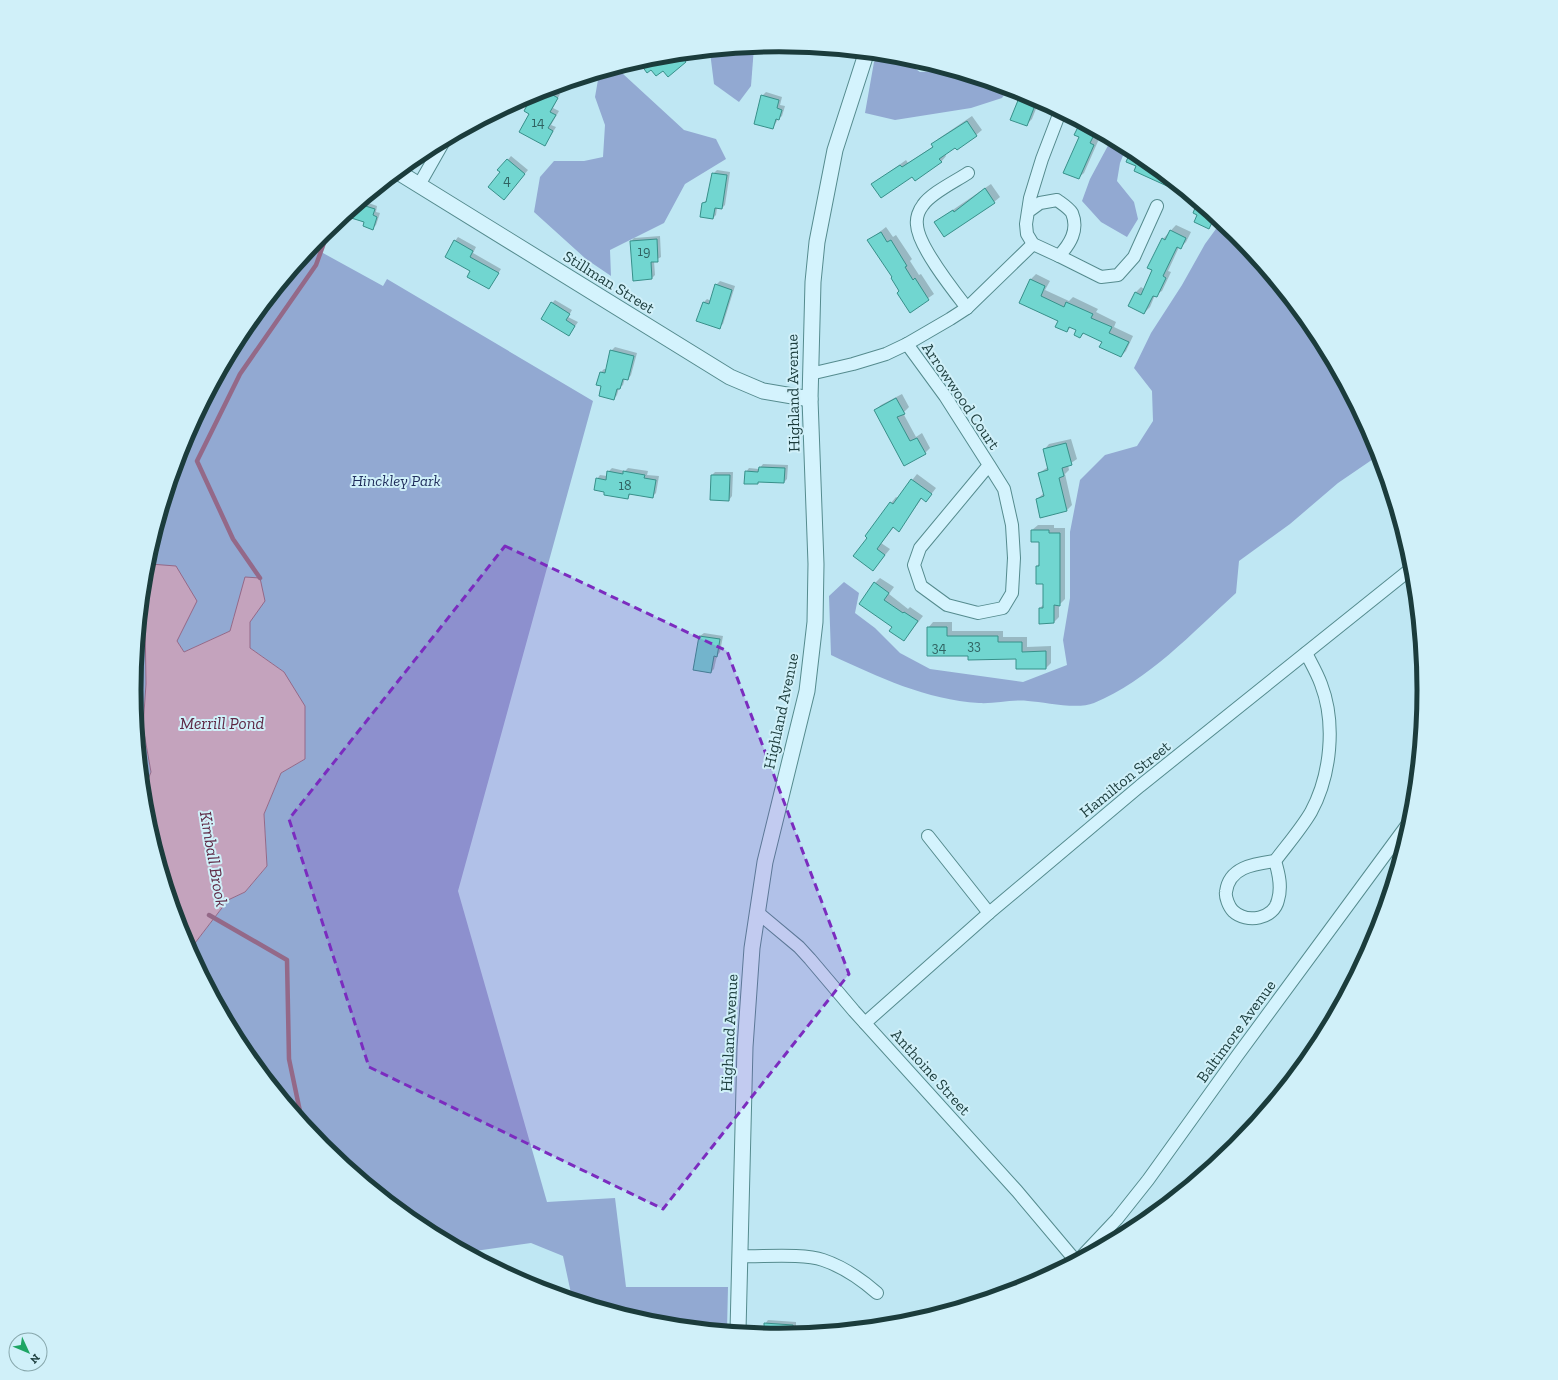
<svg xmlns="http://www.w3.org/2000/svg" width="1558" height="1380" font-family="'Zilla Slab',serif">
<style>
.green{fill:#92a9d2}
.water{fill:#c4a3bd;stroke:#946988}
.shadow{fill:#0003}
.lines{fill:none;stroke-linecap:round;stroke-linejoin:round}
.stream{stroke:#946988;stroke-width:4.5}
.building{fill:#71d6d0;stroke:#38908a}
.minor-casing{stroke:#558b8e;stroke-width:14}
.tertiary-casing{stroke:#558b8e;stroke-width:17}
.minor{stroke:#d4f3fd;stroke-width:12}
.tertiary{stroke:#d4f3fd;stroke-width:15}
.marked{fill:#7b2cbf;fill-opacity:0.2;stroke:#7b2cbf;stroke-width:3;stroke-dasharray:8 5;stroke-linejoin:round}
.labels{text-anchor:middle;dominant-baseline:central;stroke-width:4;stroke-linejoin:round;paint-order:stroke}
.number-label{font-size:14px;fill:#306261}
.street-label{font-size:16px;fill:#1b3c3c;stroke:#d0f0f9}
.park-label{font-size:16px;font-style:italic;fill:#1f2d5b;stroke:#d0f0f9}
.water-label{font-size:17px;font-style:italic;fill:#5e2945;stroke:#d0f0f9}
.rim{fill:none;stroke:#1b3c3c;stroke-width:5}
</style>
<rect width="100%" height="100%" fill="#bfe7f3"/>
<g class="green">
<path d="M754,47L751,86L739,102L714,84L710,52Z"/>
<path d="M881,55L898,57L920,72L950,71L1008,89L1002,98L971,108L895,120L865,113L874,62Z"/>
<path d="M627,65L622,73L684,130L716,139L726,159L685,184L664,223L610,250L611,276L586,259L534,212L540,177L554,161H584L603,157L605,125L595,97L599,74Z"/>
<path d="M1111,140L1126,148L1120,163L1117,181L1134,202L1138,219L1127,237L1101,222L1082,201L1090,179Z"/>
<path d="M1221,222L1235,234L1315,332L1375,443L1379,455L1338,483L1290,524L1239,561L1236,593C1193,632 1148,681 1094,703C1077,710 1045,702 1028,701C1012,699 995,704 979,703C927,700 878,677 831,655L829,596L844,582L859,593L855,613L875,628L900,653L930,669L1023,682L1067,665L1063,640L1070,598V532L1080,480L1105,455L1137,446L1153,421L1152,391L1134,368L1151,333L1182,285L1205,244Z"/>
<path d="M312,247L383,286L387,279L593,401L458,891L547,1202L615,1198L626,1287H728L727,1330L653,1323L572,1298L563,1256L531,1243L475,1251L476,1256L420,1226L323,1146L243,1048L192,953L195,943L228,900L245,892L267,866L264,814L281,773L305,759L284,672L250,648V629L234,616L230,631L184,652L177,641L150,564L146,567V564L183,443L243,331Z"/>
<path d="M142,607L145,617L146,684L143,727L151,772L144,790L134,690Z"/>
</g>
<path class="water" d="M150,564L176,566L197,601L177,641L184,652L230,631L245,577L260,578L265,601L250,622V648L284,672L305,706V759L281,773L264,814L267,866L245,892L228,900L195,943L192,953L183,937L146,816L144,790L151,772L143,727L146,684L145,617L142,607L146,567Z"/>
<g class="shadow">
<path d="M689,54L691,56L668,76L663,69L651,68L647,71L640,62L653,57Z"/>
<path d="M550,89L560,94L553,108L559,111L551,125L556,127L545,145L530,113L525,110L534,93Z"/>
<path d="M766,92L782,97L780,105L785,106L782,116L778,119L773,128L762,96Z"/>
<path d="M1021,93L1039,101L1032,119L1026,125L1011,119Z"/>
<path d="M972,116L982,130L976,135L945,154L946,156L941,162L912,175L873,184L906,160L908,163L934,146L938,139Z"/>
<path d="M1081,123L1097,132L1095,138L1099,139L1084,173L1078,178Z"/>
<path d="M511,156L528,170L507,195L502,172L499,170Z"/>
<path d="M717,170L730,172L725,205L722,208H717L716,215L713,218L703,203L707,200L713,174Z"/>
<path d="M991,184L1000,197L994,202L935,222Z"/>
<path d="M363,201L377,206L376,212L380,213L376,225L373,228L351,211Z"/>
<path d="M1198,203L1216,219L1209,228L1198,214L1194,212Z"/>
<path d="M1176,225L1191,232L1186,242L1180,248L1179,247L1168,271L1171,272L1162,291L1155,295L1150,307L1144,313L1129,306L1136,292L1141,287L1144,289L1153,270L1163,239Z"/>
<path d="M886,227L893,237L896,235L912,259L910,261L919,275L921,274L934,294L910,311L893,277L868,241Z"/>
<path d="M660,236L661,257L654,261L655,275L652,278L634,280L631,241L634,238Z"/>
<path d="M458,237L476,247L473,253L501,269L489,288L471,270L455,241Z"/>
<path d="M1036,274L1050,281L1045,290L1069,301L1073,297L1098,309L1096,312L1116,322L1114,327L1133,336L1126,351L1121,356L1103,341L1084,333L1080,337L1077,330L1071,327L1067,331L1059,321L1020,302L1031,279Z"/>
<path d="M720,281L735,286L723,324L719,327L703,303L707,299L711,301L716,285Z"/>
<path d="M555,300L572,310L568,317L578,322L569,335L552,303Z"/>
<path d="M615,347L637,353L631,375L628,379L625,378L623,385L619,388L617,395L614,399L602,385L598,384L601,372L604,369H607L611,351Z"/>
<path d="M902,394L909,407L903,413L916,437L922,433L930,448L925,453L904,465L875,410L881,405Z"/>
<path d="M1071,439L1077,459L1068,465L1069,470L1065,474L1072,505L1067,510L1037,499L1044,493L1039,473L1048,467L1044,450L1049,444Z"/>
<path d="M763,464L788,465L787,479L784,482L760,481L758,483L746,472L749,468L759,469Z"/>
<path d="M612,468L625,471L628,468L648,471L647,475L659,476L656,493L652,497L631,493L628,498L605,491L597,479L600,475L607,476L608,472Z"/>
<path d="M715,472H733L732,496L729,500L712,475Z"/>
<path d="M917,474L936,488L926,501L922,498L899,530L894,527L881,543L890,549L873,570L869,538L891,503L896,497L898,498Z"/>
<path d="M1038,525H1054V528H1065V599L1059,605V617L1054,622L1040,608L1044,604V583L1037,566L1040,563V541L1032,530Z"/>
<path d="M880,578L894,587L889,594L908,609L910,607L923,616L904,640L893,627L875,583Z"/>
<path d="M933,622H952V631H1003V637H1027V647L1051,646V663L1046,668L1017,658L969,655L928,628Z"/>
<path d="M704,633L723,636L720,652L717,656L714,669L711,672L694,670L700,636Z"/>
<path d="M554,1285L556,1293L541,1288Z"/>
<path d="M768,1320L796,1322V1333L779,1335L765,1334V1324Z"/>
</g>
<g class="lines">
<g class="stream">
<path d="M260,578L233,539L197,461L240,374L316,265L329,229"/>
<path d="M209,915L287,960L289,1059L302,1121"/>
</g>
</g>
<g class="building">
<path d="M681,55L686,62L668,77L663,71L656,76L651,70L647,73L639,62L653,57Z"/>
<path d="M544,90L558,98L550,112L556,115L548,128L553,131L545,146L519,132L529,114L524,111L533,94Z"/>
<path d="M1021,93L1037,100L1027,126L1010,120Z"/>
<path d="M761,95L779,100L777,108L782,110L779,120L776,119L773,129L754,124Z"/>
<path d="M967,121L977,136L957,150L955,148L939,159L942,162L915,181L912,177L881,198L871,184L900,165L902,167L933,147L931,144Z"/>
<path d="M1080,123L1096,131L1090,143L1094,145L1079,179L1063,173L1079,137L1074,135Z"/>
<path d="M1131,150L1138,154L1173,183L1169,181L1167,186L1134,171L1136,166L1126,162Z"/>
<path d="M507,159L525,174L504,200L488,187L500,172L497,170Z"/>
<path d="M712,173L727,175L722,209L715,208L713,219L700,217L702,203L706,202Z"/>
<path d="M985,188L995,203L944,237L934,222L953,210L954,212Z"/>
<path d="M1197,203L1214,218L1209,229L1194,222L1197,215L1193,213Z"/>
<path d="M359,204L375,209L373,215L377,217L373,230L363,226L364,222L348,217L349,212Z"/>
<path d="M1170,230L1186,238L1181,249L1177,247L1163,276L1166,278L1157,297L1153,296L1144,314L1128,306L1135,292L1141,295L1152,270L1147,268L1162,238L1165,240Z"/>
<path d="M881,232L887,242L891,240L907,266L905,267L913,280L915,278L929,300L910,313L897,293L899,291L891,278L892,277L867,240Z"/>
<path d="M657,239L658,262H651L652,279L633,281L630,241Z"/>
<path d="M454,240L473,251L470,257L499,273L489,289L467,277L470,271L445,257Z"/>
<path d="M1030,279L1045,286L1041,296L1064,307L1066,302L1093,314L1091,318L1112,327L1109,333L1129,342L1121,357L1099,347L1102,342L1083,333L1080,338L1074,335L1076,330L1069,327L1067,332L1055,327L1058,321L1019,303Z"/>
<path d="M715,284L732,290L720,329L696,321L703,302L709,304Z"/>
<path d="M551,302L570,314L566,320L575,326L569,336L541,319Z"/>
<path d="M610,350L634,356L628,380L623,379L620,389H617L614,400L599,396L601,386L596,385L600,372L605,373Z"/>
<path d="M896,398L905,414L897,417L910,441L917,438L926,454L904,466L874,410Z"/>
<path d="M1066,443L1072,465L1062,468L1064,476L1059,478L1067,511L1040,518L1036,499L1044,496L1038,473L1048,470L1043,449Z"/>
<path d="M759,467L785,468L784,483L758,482V484H744L745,471L758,472Z"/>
<path d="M607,471L623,474V471L645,475L644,478L656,480L653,498L629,494L628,499L604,495V492L594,490L596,478L606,480Z"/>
<path d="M711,475H730L729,501L710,500Z"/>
<path d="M911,479L932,494L926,502L921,498L899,532L893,527L877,549L885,555L873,571L853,556L867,538L865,536L890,502L893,504Z"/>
<path d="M1031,530H1049V533H1060V606L1054,605V623L1039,624V608H1043V584H1036V566H1039V542H1031Z"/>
<path d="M874,582L889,593L884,600L903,613L904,612L918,621L904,641L889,631L892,627L859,604Z"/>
<path d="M927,627H947V636H998V642H1022V652L1046,651V669H1016V659L968,660V656H927Z"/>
<path d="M699,636L720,639L717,657L714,656L711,673L693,670Z"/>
<path d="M553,1285L555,1293L540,1288Z"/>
<path d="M764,1323L793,1325V1334L779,1335L764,1333Z"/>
</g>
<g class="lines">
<defs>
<g id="minor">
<path d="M419,185L444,141"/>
<path d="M1029,211L1040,203L1057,200C1061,203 1069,208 1072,213C1079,230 1070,244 1059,256L1033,244L1027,234L1026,224L1030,198L1042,159L1060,112"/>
<path d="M1059,256L1101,277L1118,275L1134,257L1157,206"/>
<path d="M967,308C953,290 918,246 917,225C916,218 919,210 923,205C931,193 956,181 968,173"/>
<path d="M907,344L945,396L989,465L920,548L914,565L921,586L947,605L978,613L1003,608L1012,593L1014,558L1012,525L1004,489L989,465"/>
<path d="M810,374L853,364L886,354L907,344L950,319L967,308L1033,244"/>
<path d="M928,836L989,913"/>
<path d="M1275,861C1287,845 1301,829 1311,812C1331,775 1336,723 1321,684C1317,673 1311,663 1306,653"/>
<path d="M1275,861C1279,874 1282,887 1278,900C1274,919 1247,924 1233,911C1229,907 1225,897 1226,892C1229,867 1254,864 1275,861Z"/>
<path d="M757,912L799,947L810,959L854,1011L1017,1191L1075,1260"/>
<path d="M865,1023L989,913L1140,786L1412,568"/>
<path d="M1083,1255L1117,1219L1148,1180L1237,1056L1410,821"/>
<path d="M739,1256C761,1257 803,1253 823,1260C844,1267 861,1279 877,1293"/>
</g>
<g id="tertiary">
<path d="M398,172L730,377L763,391L810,399"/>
<path d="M738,1331L745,1047L752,948L765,862L807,691L815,622L816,564L810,399L813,282L817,242L835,150L866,54"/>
</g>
</defs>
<use href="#minor" class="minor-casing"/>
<use href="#tertiary" class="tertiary-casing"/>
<use href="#minor" class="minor"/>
<use href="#tertiary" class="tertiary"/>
</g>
<path class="marked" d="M505,546L727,651L849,974L663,1209L369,1067L289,819Z"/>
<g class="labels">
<g class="number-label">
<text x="538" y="122">14</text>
<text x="507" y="180">4</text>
<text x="644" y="251">19</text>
<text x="625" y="485">18</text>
<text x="974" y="645">33</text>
<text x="939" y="647">34</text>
</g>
<g class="street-label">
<text transform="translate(609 282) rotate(32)">Stillman Street</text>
<text transform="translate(793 393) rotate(-91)">Highland Avenue</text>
<text transform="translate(961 396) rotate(56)">Arrowwood Court</text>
<text transform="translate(781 711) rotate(-78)">Highland Avenue</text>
<text transform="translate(1125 779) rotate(-39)">Hamilton Street</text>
<text transform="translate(1236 1031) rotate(-54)">Baltimore Avenue</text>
<text transform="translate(729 1033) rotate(-87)">Highland Avenue</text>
<text transform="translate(931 1072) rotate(48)">Anthoine Street</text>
</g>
<g class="park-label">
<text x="396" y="480">Hinckley Park</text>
</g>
<g class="water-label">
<text x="222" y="723">Merrill Pond</text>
<text transform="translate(214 859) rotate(80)">Kimball Brook</text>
</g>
</g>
<path d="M0 0H1558V1380H0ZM141 690a638 638 0 1 1 1276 0a638 638 0 1 1-1276 0Z" fill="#d0f0f9" fill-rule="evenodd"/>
<path class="rim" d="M141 690a638 638 0 1 1 1276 0a638 638 0 1 1-1276 0Z"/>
<g transform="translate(28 1352) rotate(134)"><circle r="19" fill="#d0f0f9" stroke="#88a8ad"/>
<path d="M0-3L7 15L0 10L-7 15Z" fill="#1ea564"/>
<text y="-6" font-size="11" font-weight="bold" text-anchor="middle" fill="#1b3c3c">N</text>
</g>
</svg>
